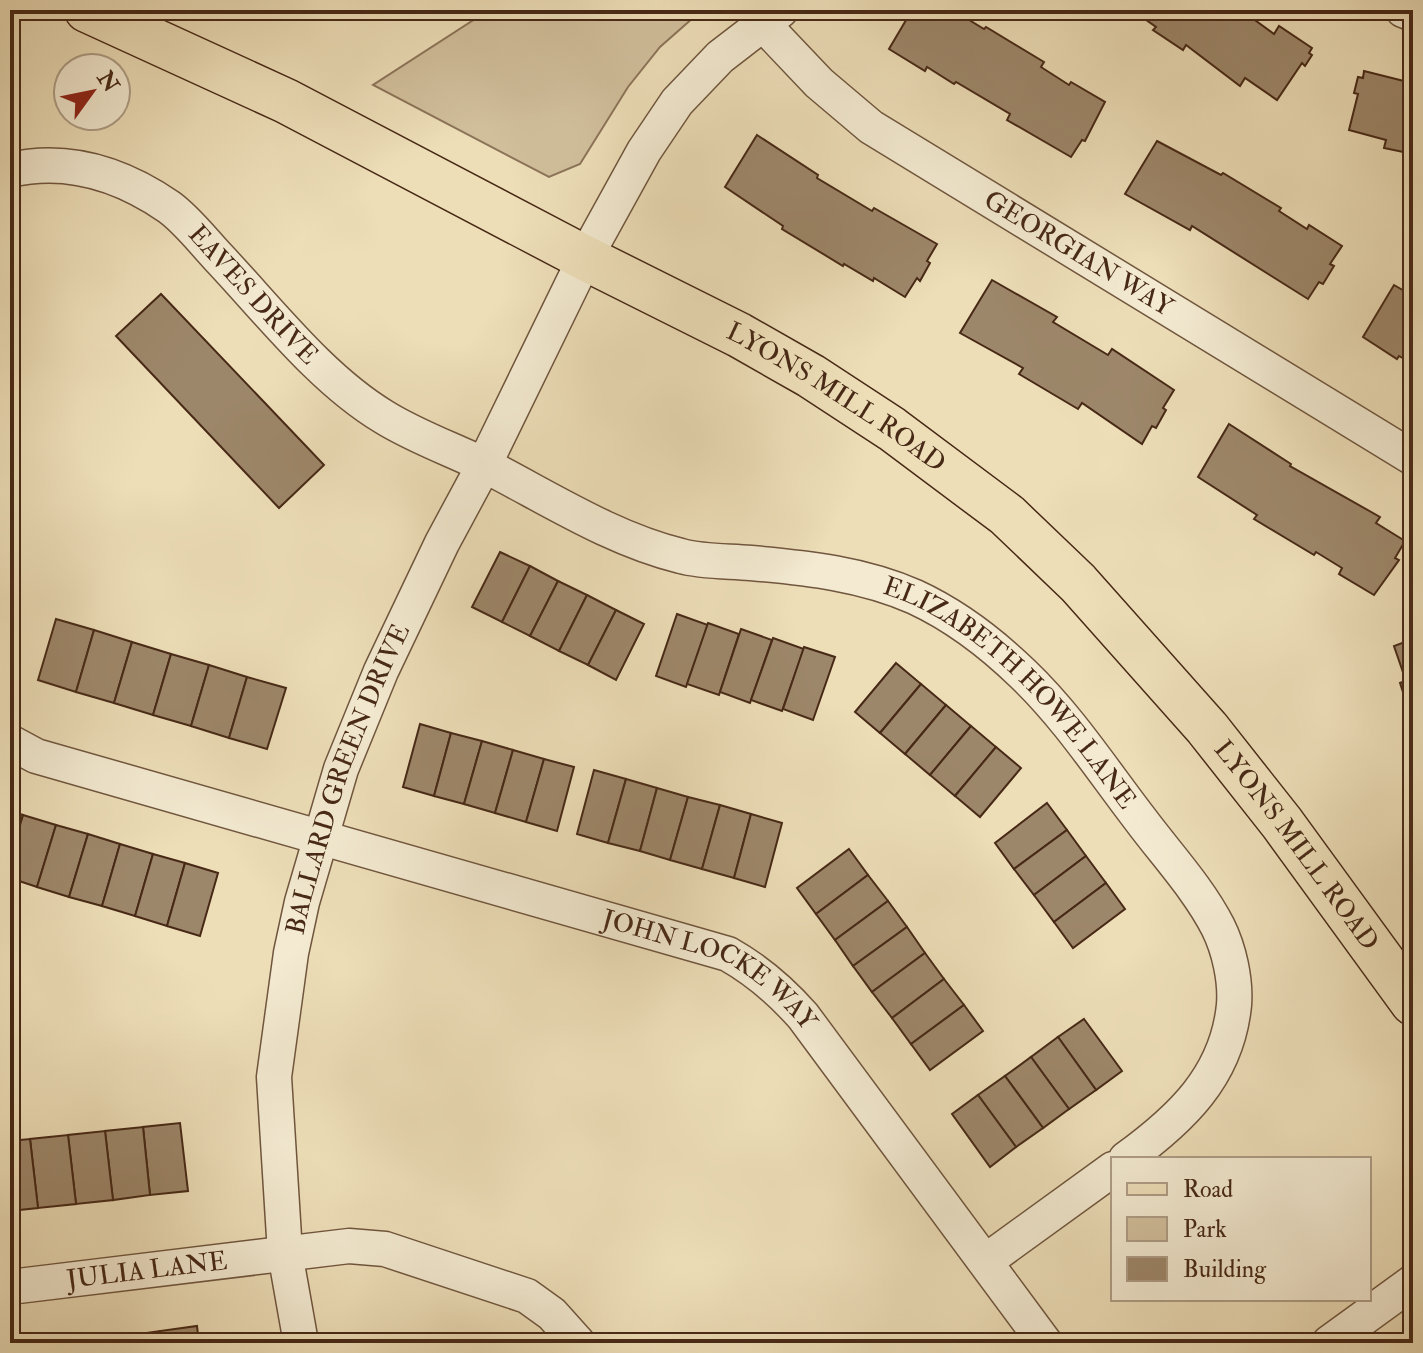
<svg xmlns="http://www.w3.org/2000/svg" width="1423" height="1353" font-family="'IM FELL Double Pica',serif">
<style>
.green{fill:#d1bf9c;stroke:#8c7459;stroke-width:2}
.building{fill:#9d876a;stroke:#472916;stroke-width:2}
.lines{fill:none;stroke-linecap:round;stroke-linejoin:round}
.minor-casing{stroke:#70563e;stroke-width:37}
.major-casing{stroke:#472916;stroke-width:47}
.minor{stroke:#f3ead1;stroke-width:34}
.major{stroke:#eddeb8;stroke-width:44}
.labels{text-anchor:middle;dominant-baseline:central;stroke-width:8;stroke-linejoin:round;paint-order:stroke}
.street-label{font-size:26px;fill:#472916;stroke:#f3ead1}
</style>
<rect width="100%" height="100%" fill="#eddeb8"/>
<filter id="stains"><feTurbulence type="fractalNoise" baseFrequency=".0025" numOctaves="4"/><feColorMatrix values="0 0 0 0 .2 0 0 0 0 .09 0 0 0 0 .02 0 0 0 .5 -.17"/></filter>
<radialGradient id="worn" r=".72"><stop offset=".6" stop-color="#630" stop-opacity="0"/><stop offset="1" stop-color="#630" stop-opacity=".3"/></radialGradient>
<path class="green" d="M489,10H702L660,47L628,87L580,164L549,177L373,85Z"/>
<g class="building">
<path d="M912,10H946L953,15L956,12L984,29L986,27L1044,62L1041,67L1069,85L1071,82L1105,102L1085,141L1082,140L1071,157L1007,120L1010,114L956,82L954,84L927,67L925,71L889,49Z"/>
<path d="M1132,10H1241L1274,34L1279,26L1312,48L1309,53L1312,55L1305,66L1302,63L1277,100L1245,78L1240,86L1186,45L1183,50L1153,30L1156,27Z"/>
<path d="M1364,71L1404,81L1403,89L1413,91V154L1384,148L1386,140L1349,130L1358,94L1354,93L1358,77L1363,78Z"/>
<path d="M757,135L818,175L817,178L872,211L874,208L937,244L927,261L930,263L920,281L917,278L905,297L874,278L873,281L844,264L843,266L782,229L783,226L725,187Z"/>
<path d="M1157,141L1221,175L1223,173L1281,208L1279,211L1307,229L1309,225L1342,246L1330,264L1334,266L1323,284L1319,282L1308,299L1192,226L1190,230L1125,194Z"/>
<path d="M992,280L1057,317L1053,322L1108,355L1112,349L1174,390L1163,408L1166,410L1156,428L1152,426L1142,444L1082,403L1078,409L1019,374L1023,368L960,333Z"/>
<path d="M1394,285L1413,296V364L1399,356L1397,359L1363,337Z"/>
<path d="M161,294L324,465L279,508L116,336Z"/>
<path d="M1229,424L1291,464L1290,466L1380,517L1376,523L1405,541L1395,558L1399,560L1374,595L1339,574L1342,568L1316,552L1314,555L1254,519L1257,515L1198,477Z"/>
<path d="M500,552L530,566L502,622L472,607Z"/>
<path d="M530,566L558,581L530,636L502,622Z"/>
<path d="M558,581L587,595L559,651L530,636Z"/>
<path d="M587,595L616,610L588,665L559,651Z"/>
<path d="M616,610L644,624L616,680L588,665Z"/>
<path d="M677,614L708,625L686,687L656,676Z"/>
<path d="M56,619L94,630L76,692L38,680Z"/>
<path d="M708,623L739,634L719,695L687,684Z"/>
<path d="M741,629L772,640L750,703L720,692Z"/>
<path d="M94,630L132,642L114,703L76,692Z"/>
<path d="M773,638L804,649L782,711L751,700Z"/>
<path d="M1413,639V723L1400,683L1406,681L1394,646Z"/>
<path d="M132,642L171,654L153,715L114,703Z"/>
<path d="M804,647L835,657L813,720L783,709Z"/>
<path d="M171,654L209,665L191,726L153,715Z"/>
<path d="M896,663L921,684L880,733L855,712Z"/>
<path d="M209,665L247,677L229,738L191,726Z"/>
<path d="M247,677L286,688L267,749L229,738Z"/>
<path d="M921,684L946,705L905,754L880,733Z"/>
<path d="M946,705L971,726L930,775L905,754Z"/>
<path d="M420,724L451,733L434,796L403,787Z"/>
<path d="M971,726L996,747L955,796L930,775Z"/>
<path d="M451,733L482,741L464,804L434,796Z"/>
<path d="M482,741L513,750L495,813L464,804Z"/>
<path d="M996,747L1021,768L980,817L955,796Z"/>
<path d="M513,750L544,759L526,822L495,813Z"/>
<path d="M544,759L574,767L557,831L526,822Z"/>
<path d="M594,770L626,779L608,843L577,834Z"/>
<path d="M626,779L657,788L640,851L608,843Z"/>
<path d="M657,788L688,797L670,860L640,851Z"/>
<path d="M688,797L720,805L702,869L670,860Z"/>
<path d="M1047,803L1067,830L1014,869L995,843Z"/>
<path d="M720,805L751,814L734,878L702,869Z"/>
<path d="M10,811L23,815L10,859Z"/>
<path d="M751,814L782,823L765,887L734,878Z"/>
<path d="M23,815L56,825L37,887L10,878V859Z"/>
<path d="M56,825L88,834L69,897L37,887Z"/>
<path d="M1067,830L1086,856L1034,895L1014,869Z"/>
<path d="M88,834L120,844L102,906L69,897Z"/>
<path d="M120,844L153,854L135,916L102,906Z"/>
<path d="M849,849L868,875L816,914L797,888Z"/>
<path d="M153,854L185,863L167,926L135,916Z"/>
<path d="M1086,856L1106,883L1054,922L1034,895Z"/>
<path d="M185,863L218,873L200,936L167,926Z"/>
<path d="M868,875L888,901L835,940L816,914Z"/>
<path d="M1106,883L1125,909L1073,948L1054,922Z"/>
<path d="M888,901L907,927L853,966L835,940Z"/>
<path d="M907,927L925,953L872,992L853,966Z"/>
<path d="M925,953L944,979L892,1018L872,992Z"/>
<path d="M944,979L964,1005L911,1044L892,1018Z"/>
<path d="M964,1005L983,1031L930,1070L911,1044Z"/>
<path d="M1084,1019L1122,1071L1096,1090L1058,1037Z"/>
<path d="M1058,1037L1096,1090L1069,1109L1031,1057Z"/>
<path d="M1031,1057L1069,1109L1043,1128L1005,1076Z"/>
<path d="M1005,1076L1043,1128L1016,1147L978,1095Z"/>
<path d="M978,1095L1016,1147L990,1167L952,1114Z"/>
<path d="M180,1123L188,1191L150,1195L143,1127Z"/>
<path d="M143,1127L150,1195L113,1200L105,1131Z"/>
<path d="M105,1131L113,1200L76,1204L68,1135Z"/>
<path d="M68,1135L76,1204L38,1208L30,1139Z"/>
<path d="M30,1139L38,1208L10,1211V1141Z"/>
<path d="M197,1326L199,1343H162L160,1331Z"/>
<path d="M160,1331L162,1343H125L124,1336Z"/>
<path d="M124,1336L125,1343H88L87,1340Z"/>
</g>
<g class="lines">
<defs>
<g id="minor">
<path d="M1403,10L1413,14"/>
<path id="s1" d="M762,23L819,83L871,127L1413,458"/>
<path id="s2" d="M10,170C67,157 121,174 169,207C187,220 203,241 218,257C269,311 321,379 384,417C416,437 454,450 488,467C550,499 612,539 681,556C703,562 728,561 751,563C808,568 863,574 915,597C956,616 992,644 1023,674C1068,717 1103,771 1140,819C1166,854 1198,888 1218,927C1229,949 1236,980 1234,1005C1227,1076 1181,1119 1126,1159"/>
<path id="s3" d="M10,742L36,756L728,954C758,971 780,990 803,1016L1045,1343"/>
<path d="M986,1261L1113,1169"/>
<path id="s4" d="M10,1287L349,1246L385,1249L527,1296L552,1314L578,1343"/>
<path id="s5" d="M301,1343L285,1253L274,1077L291,953L302,902L341,769L381,671L442,543L484,465L585,258L644,151L677,102L720,57L781,10"/>
<path d="M1329,1343L1413,1282"/>
</g>
<g id="major">
<path id="s6" d="M87,10L286,101L585,258L739,335L811,376L892,429L1007,515L1078,583L1207,728L1282,823L1413,1003"/>
</g>
</defs>
<use href="#minor" class="minor-casing"/>
<use href="#major" class="major-casing"/>
<use href="#minor" class="minor"/>
<use href="#major" class="major"/>
</g>
<g class="labels">
<g class="street-label">
<text stroke="none"><textPath href="#s1" startOffset="394">GEORGIAN WAY</textPath></text>
<text stroke="none"><textPath href="#s2" startOffset="290">EAVES DRIVE</textPath></text>
<text stroke="none"><textPath href="#s6" startOffset="844">LYONS MILL ROAD</textPath></text>
<text stroke="none"><textPath href="#s2" startOffset="1172">ELIZABETH HOWE LANE</textPath></text>
<text stroke="none"><textPath href="#s5" startOffset="576">BALLARD GREEN DRIVE</textPath></text>
<text stroke="none"><textPath href="#s6" startOffset="1492">LYONS MILL ROAD</textPath></text>
<text stroke="none"><textPath href="#s3" startOffset="740">JOHN LOCKE WAY</textPath></text>
<text stroke="none"><textPath href="#s4" startOffset="138">JULIA LANE</textPath></text>
</g>
</g>
<rect width="1423" height="1353" fill="none" stroke="#eddeb8" stroke-width="40"/>
<rect x="12" y="12" width="1399" height="1329" fill="none" stroke="#472916" stroke-width="4"/>
<rect x="20" y="20" width="1383" height="1313" fill="none" stroke="#472916" stroke-width="2"/>
<rect x="1111" y="1157" width="260" height="144" fill="#f3ead1" stroke="#ae9d86" stroke-width="2"/>
<rect x="1127" y="1183" width="40" height="12" fill="#eddeb8" stroke="#ae9d86" stroke-width="2"/>
<text x="1183" y="1197" font-size="24" fill="#472916">Road</text>
<rect x="1127" y="1217" width="40" height="24" fill="#d1bf9c" stroke="#ae9d86" stroke-width="2"/>
<text x="1183" y="1237" font-size="24" fill="#472916">Park</text>
<rect x="1127" y="1257" width="40" height="24" fill="#9d876a" stroke="#ae9d86" stroke-width="2"/>
<text x="1183" y="1277" font-size="24" fill="#472916">Building</text>
<g transform="translate(92 92) rotate(57)"><circle r="38" fill="#f3ead1" stroke="#ae9d86" stroke-width="2"/>
<path d="M0-6L14 30L0 20L-14 30Z" fill="#8f2418"/>
<text y="-12" font-size="22" font-weight="bold" text-anchor="middle" fill="#472916">N</text>
</g>
<rect width="100%" height="100%" filter="url(#stains)"/>
<rect width="100%" height="100%" fill="url(#worn)"/>
</svg>
